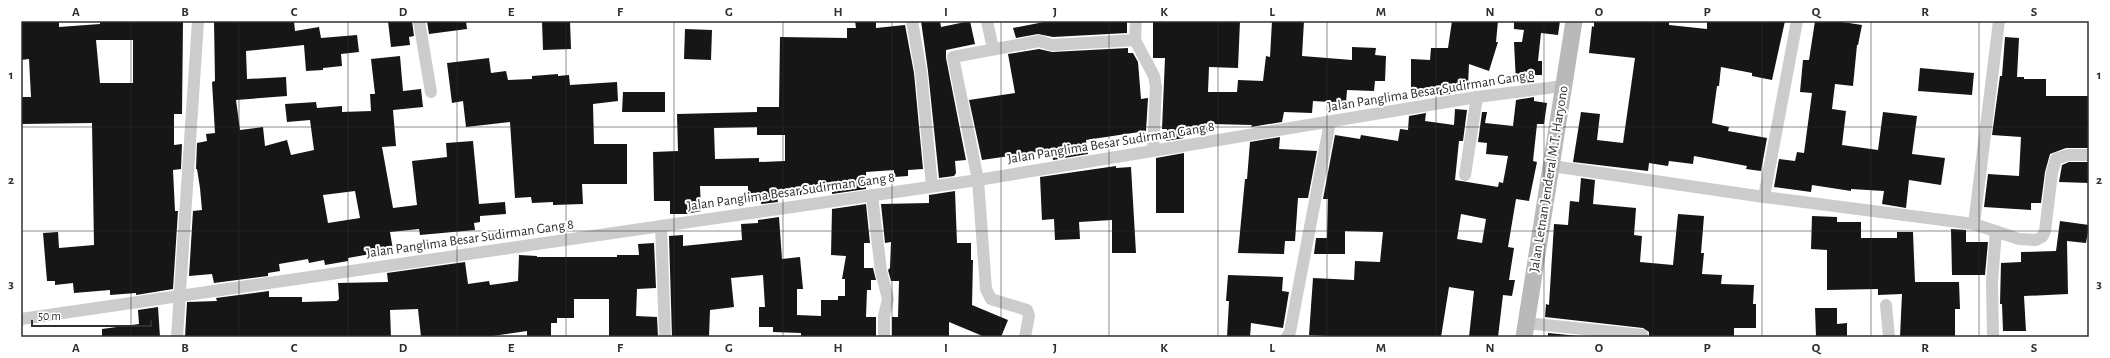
<svg xmlns="http://www.w3.org/2000/svg" width="2110" height="358" font-family="'Alegreya Sans',sans-serif">
<style>
.building{fill:#161616;fill-rule:evenodd}
.lines{fill:none;stroke-linecap:round;stroke-linejoin:round}
.street{stroke:#ccc;stroke-width:12}
.secondary{stroke:#b9b9b9;stroke-width:17}
.grid{fill:none;stroke:#2f2f2f;stroke-width:1;stroke-opacity:0.55}
.labels{text-anchor:middle;dominant-baseline:central;stroke-width:4;stroke-linejoin:round;paint-order:stroke}
.street-label{font-size:14px;fill:#2f2f2f;stroke:#fff}
.neatline{fill:none;stroke:#2f2f2f;stroke-width:1.5}
.grid-label{font-size:13px;text-anchor:middle;font-weight:bold;fill:#2f2f2f}
</style>
<rect width="100%" height="100%" fill="#fff"/>
<g class="building">
<path d="M21,21H59V27L100,24V21H183L182,114H174V145L182,144L181,169L173,170L175,211H178L173,289L136,295V293L110,295V290L74,293L73,283L55,285V281H47L43,233L58,232L59,248L94,245L92,123L21,124V97H31L29,59L21,60ZM96,40H133V83H100Z"/>
<path d="M214,21H294L295,31L319,27L321,38L357,35L359,52L341,54L342,66L323,68V70L306,71L304,45L246,51L247,79L286,77L287,96L236,100L240,130L263,127L265,146L287,140L291,155L314,150L310,120L287,122L285,104L316,102L317,108L342,106V112L371,111L370,94H375L371,59L400,56L403,91L421,89L423,107L393,110L396,146L382,147L393,208L417,205L412,161L447,157L446,143L473,141L479,204L505,202L506,214L480,216V222L474,223L475,230L420,235L419,229L390,232L393,250L348,258V261L325,265L324,260L309,263L308,259L279,264L280,271L268,273V276L214,283L212,274L189,276L193,211L202,210L200,188L197,169H196L197,143L207,141L206,134L215,133L212,82L215,81ZM355,191L360,218L328,223L323,195Z"/>
<path d="M388,21H412L414,36L409,37L410,45L391,47Z"/>
<path d="M427,21H466L467,29L429,34Z"/>
<path d="M542,21H570L571,49L543,50Z"/>
<path d="M855,21H876V28L905,25L914,73L923,169L908,170V176L894,177V170L866,172V189L832,194V188H806V195H777L778,202L761,204V194H748V186H700L701,211L686,214H670V201H654L653,152L678,151L677,114L757,112V107H779L780,37L847,38V28H856ZM757,127V135H785V161L759,162V158L715,159L714,128Z"/>
<path d="M921,21H940L941,27L970,21L975,44L946,50V58L966,160L955,161L956,173L954,176L939,178L928,71Z"/>
<path d="M1049,21H1127V33L1053,37L1038,34L1016,38L1013,28Z"/>
<path d="M1153,21H1240L1238,68L1209,67L1208,92H1237L1238,80L1263,81L1266,56L1270,57L1272,21H1304L1302,56L1352,60V47L1376,48L1375,55L1386,56L1385,81H1375L1374,91L1347,90L1346,103L1313,101L1312,113L1284,112L1282,122L1251,127L1252,125L1211,124V132L1184,133V138L1166,141L1167,129H1162L1165,58H1153Z"/>
<path d="M1452,21H1498L1496,42H1498L1489,71L1469,64L1468,85L1451,84L1450,94L1428,96L1411,100V59L1430,60L1431,48H1448Z"/>
<path d="M1514,21H1560L1558,35L1541,33L1538,61H1542V75H1534V82L1516,83L1514,42H1522L1524,30L1514,29Z"/>
<path d="M1594,21H1669V25L1707,29V21H1785L1772,80L1752,76V73L1721,67L1719,86H1717L1712,123L1729,127L1728,131L1767,138L1761,171L1746,169L1747,166L1694,156L1693,164L1669,161L1668,166L1649,163L1648,171L1573,162L1581,112L1600,114L1597,140L1623,143L1635,58L1589,53L1592,26L1594,27Z"/>
<path d="M1815,21H1836L1862,25L1858,45H1857L1853,86L1835,84L1832,109L1846,111L1842,145L1878,150L1883,112L1917,116L1912,154L1945,158L1941,185L1909,180L1906,208L1882,204L1884,191L1851,189V191L1812,185L1811,192L1774,187L1779,159L1795,161L1797,152L1804,153L1812,93L1800,92L1803,60H1809Z"/>
<path d="M685,29L712,30L711,60L684,59Z"/>
<path d="M2005,37L2019,38L2017,77H2024V79H2046V96H2089V148H2066L2050,154L2045,172L2041,203H2031V210L1984,207L1988,174L2019,176L2021,137L1992,135L2000,76H2002Z"/>
<path d="M1128,48V53H1133L1138,62L1141,99L1148,98L1146,131L1086,140L1088,154L1053,160L1051,150L982,160L969,100L1015,93L1008,54L1039,49L1052,52Z"/>
<path d="M489,58L491,73L506,71L508,80L532,79V76L558,74V76L569,75L570,85L617,82L618,101L593,104L594,144H627V184H582L583,204L553,205V202L532,203L531,197L515,198L510,122L466,127L463,101L452,103L447,63Z"/>
<path d="M1920,68L1974,73L1972,95L1918,91Z"/>
<path d="M623,92H665V112H622Z"/>
<path d="M1534,97V101L1547,103L1544,124H1537L1533,161L1537,162L1529,201L1516,199L1508,247L1514,248L1509,280H1515L1512,296L1503,295L1498,337H1469L1474,291L1449,287L1441,337H1351L1309,335L1313,278L1354,280L1355,261L1380,262L1383,232L1345,231V254H1314L1316,238H1327L1328,199H1323L1335,135L1360,139L1361,135L1398,141L1400,129L1408,130L1409,116L1426,113L1425,121L1454,125L1455,109L1467,110L1463,141H1459L1455,180L1498,187L1499,182L1503,183L1508,156L1486,154L1487,143L1478,142L1482,112H1487L1485,123L1513,126L1516,100ZM1461,214L1486,219L1482,243L1457,239Z"/>
<path d="M1280,137L1279,149L1317,151L1308,198H1298L1295,241H1285L1284,254L1238,253L1245,179H1247L1250,142Z"/>
<path d="M1184,153V213H1156V158Z"/>
<path d="M2069,162H2089V183L2059,182L2062,165Z"/>
<path d="M1116,166V168L1131,167L1136,253H1112V220L1079,222L1080,239L1055,240L1054,219L1042,220L1040,177Z"/>
<path d="M1581,178L1595,180L1593,204L1636,208L1634,235L1642,236L1640,262L1673,265L1678,214L1704,216L1701,253H1704L1702,274L1722,275L1721,284L1754,285L1753,304H1756V328H1734V337H1649V332L1643,328L1545,317L1546,304L1549,305L1554,224L1568,225L1570,201L1579,202Z"/>
<path d="M955,191L957,243H971V260H973L972,305L1008,320L1001,337H985L949,322V337H892V317H898L899,281H891L888,270L890,268L891,242L885,243L881,204L929,203V195Z"/>
<path d="M866,204L870,243H864V268H873L876,280H871V290H867L866,317H876V337H801V333L773,332V327H759V307H765L763,275L731,278L734,307L710,310L709,337H672L669,236L683,235V246L742,240L741,224L758,223V220L779,217L782,259L800,257L803,289H797V315L821,316V300H838V296H845V279H842L846,256L831,255L832,209Z"/>
<path d="M1812,216L1837,217V222H1861V238H1897V232H1913L1915,282H1959L1960,309H1955V337H1900L1902,294L1878,295V289L1827,290V250L1811,249Z"/>
<path d="M2060,221L2089,225L2086,243L2067,241L2068,294L2024,296L2026,331H2003L2002,304H2000L2001,263L2021,262V252L2056,251Z"/>
<path d="M1951,229L1966,230V242H1988L1985,275H1952Z"/>
<path d="M654,243L656,288L637,289L636,316L657,317L658,337H609V299H574V318H557V323H551V337H527V331L485,337H421L418,309L390,310L391,337H185L187,302L217,301L216,298L269,291V297H302V302L337,301L339,299L338,283L388,282L387,273L465,262L468,284L489,281L490,285L518,281L519,255L537,256V257H617V255H639L638,244Z"/>
<path d="M1228,275L1283,277L1282,291L1289,292L1283,328L1251,323L1250,337H1227L1229,301H1226Z"/>
<path d="M158,307L160,337H102V329L139,324L138,310Z"/>
<path d="M1815,308H1837V324L1847,323V337H1816Z"/>
<path d="M1548,333L1588,337H1548Z"/>
</g>
<g class="lines">
<g class="street">
<path d="M419,21L431,92"/>
<path d="M912,21L921,72L932,186"/>
<path d="M987,21L993,49"/>
<path d="M1136,21L1135,40L1154,76L1156,87L1153,151"/>
<path d="M1552,166L1764,197L1974,224L2019,239L2036,240L2042,237L2045,231L2052,173L2056,159L2068,155H2089"/>
<path d="M1465,175L1477,97"/>
<path d="M872,195L881,271L888,299L884,316V337"/>
<path d="M1764,197L1797,21"/>
<path d="M1974,224L1999,21"/>
<path d="M661,226L665,337"/>
<path d="M1886,305L1889,337"/>
<path d="M21,319L978,180L1477,97L1563,86"/>
<path d="M1526,323L1642,335"/>
<path d="M177,337L198,21"/>
<path d="M1025,337L1029,316L1027,310L991,299L986,289L978,180L953,57L1039,41L1052,45L1135,40"/>
<path d="M1287,337L1290,332L1330,122"/>
<path d="M1993,337L1992,282L1996,231"/>
</g>
<path class="secondary" d="M1524,337L1574,21"/>
</g>
<path class="grid" d="M131,21V337M239,21V337M348,21V337M457,21V337M566,21V337M674,21V337M783,21V337M892,21V337M1001,21V337M1109,21V337M1218,21V337M1327,21V337M1436,21V337M1544,21V337M1653,21V337M1762,21V337M1871,21V337M1979,21V337M21,127H2089M21,231H2089"/>
<g class="labels">
<g class="street-label">
<text transform="translate(1431 91) rotate(-9)">Jalan Panglima Besar Sudirman Gang 8</text>
<text transform="translate(1111 143) rotate(-9)">Jalan Panglima Besar Sudirman Gang 8</text>
<text transform="translate(1549 179) rotate(-81)">Jalan Letnan Jenderal M.T. Haryono</text>
<text transform="translate(791 192) rotate(-8)">Jalan Panglima Besar Sudirman Gang 8</text>
<text transform="translate(470 239) rotate(-8)">Jalan Panglima Besar Sudirman Gang 8</text>
</g>
</g>
<rect width="2110" height="358" fill="none" stroke="#ffffff" stroke-width="44"/>
<path d="M32 320v6h119v-6" fill="none" stroke="#2f2f2f" stroke-width="2"/>
<text x="38" y="320" font-size="12" fill="#2f2f2f" stroke="#ffffff" stroke-width="3" paint-order="stroke">50 m</text>
<rect x="22" y="22" width="2066" height="314" class="neatline"/>
<g class="grid-label">
<text x="76" y="16">A</text>
<text x="185" y="16">B</text>
<text x="294" y="16">C</text>
<text x="403" y="16">D</text>
<text x="511" y="16">E</text>
<text x="620" y="16">F</text>
<text x="729" y="16">G</text>
<text x="838" y="16">H</text>
<text x="946" y="16">I</text>
<text x="1055" y="16">J</text>
<text x="1164" y="16">K</text>
<text x="1272" y="16">L</text>
<text x="1381" y="16">M</text>
<text x="1490" y="16">N</text>
<text x="1599" y="16">O</text>
<text x="1707" y="16">P</text>
<text x="1816" y="16">Q</text>
<text x="1925" y="16">R</text>
<text x="2034" y="16">S</text>
<text x="11" y="79">1</text>
<text x="2099" y="79">1</text>
<text x="11" y="184">2</text>
<text x="2099" y="184">2</text>
<text x="11" y="288">3</text>
<text x="2099" y="288">3</text>
<text x="76" y="352">A</text>
<text x="185" y="352">B</text>
<text x="294" y="352">C</text>
<text x="403" y="352">D</text>
<text x="511" y="352">E</text>
<text x="620" y="352">F</text>
<text x="729" y="352">G</text>
<text x="838" y="352">H</text>
<text x="946" y="352">I</text>
<text x="1055" y="352">J</text>
<text x="1164" y="352">K</text>
<text x="1272" y="352">L</text>
<text x="1381" y="352">M</text>
<text x="1490" y="352">N</text>
<text x="1599" y="352">O</text>
<text x="1707" y="352">P</text>
<text x="1816" y="352">Q</text>
<text x="1925" y="352">R</text>
<text x="2034" y="352">S</text>
</g>
</svg>
